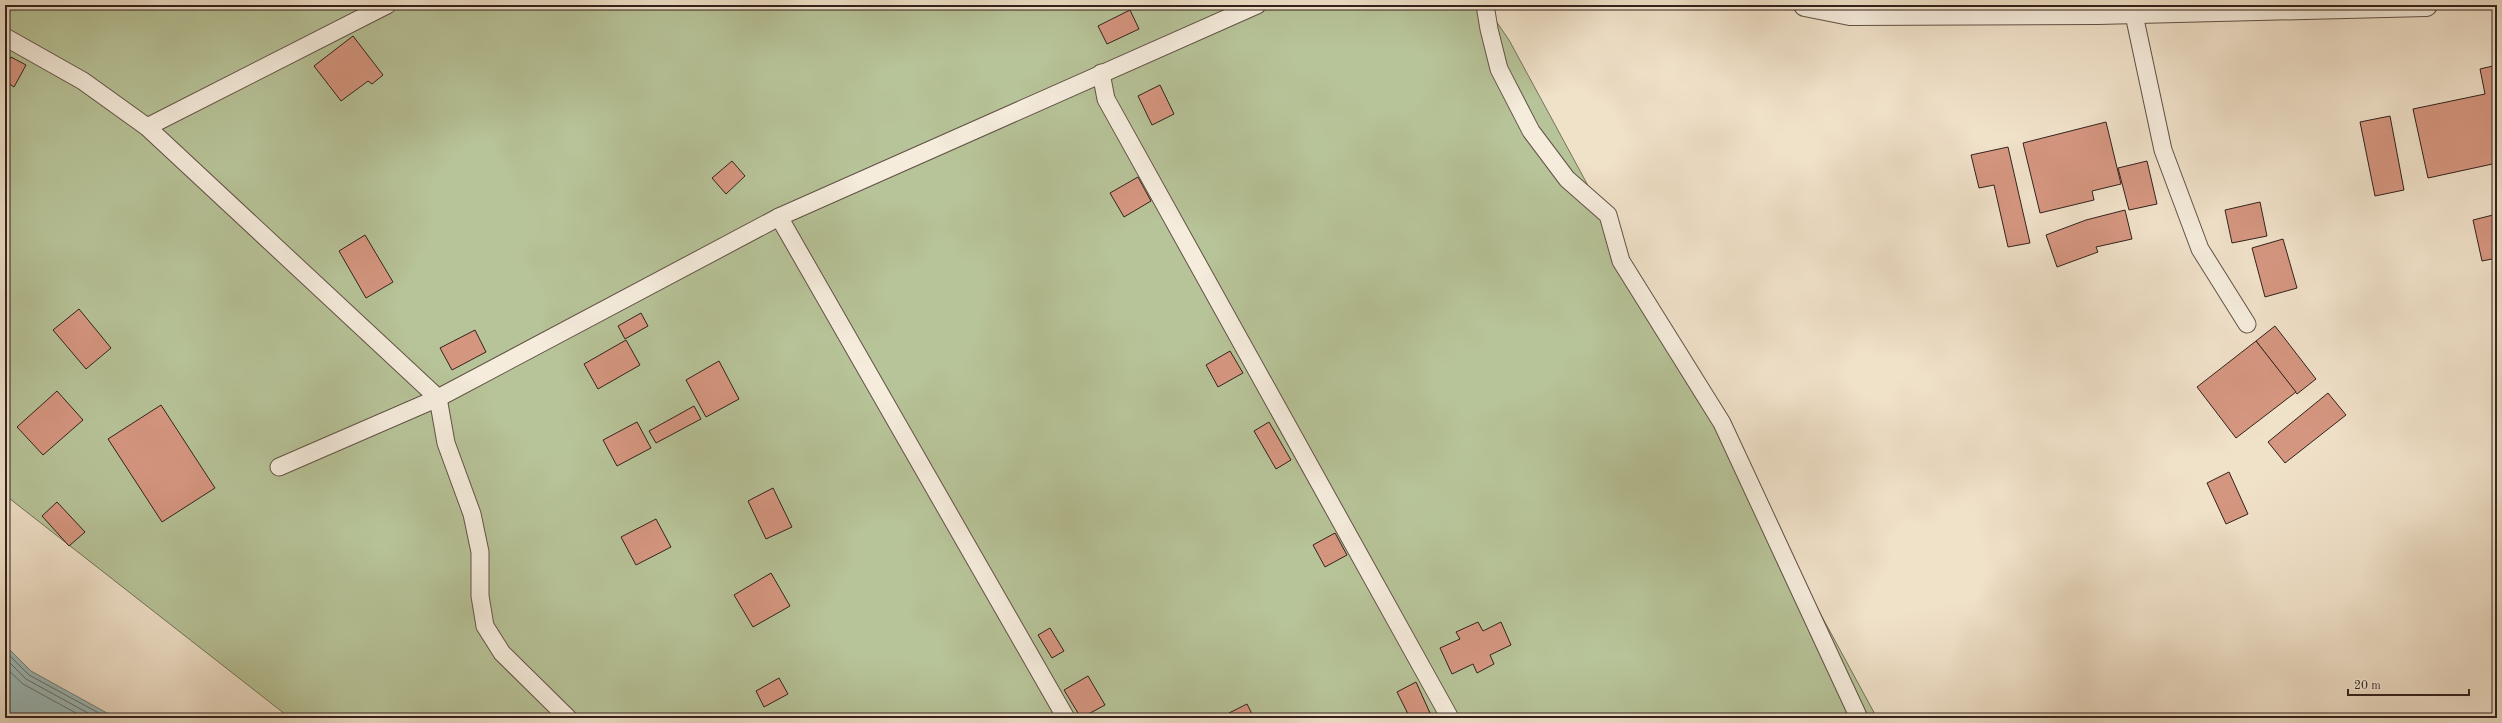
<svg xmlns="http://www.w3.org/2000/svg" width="2502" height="723" font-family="'Old Standard TT',serif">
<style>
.green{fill:#b7c398;stroke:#74725a}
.water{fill:#9cbcbd;stroke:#727e7d}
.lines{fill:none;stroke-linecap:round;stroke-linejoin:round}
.shore{stroke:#676f6c;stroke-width:1}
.building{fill:#d59680;stroke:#32221c}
.service-casing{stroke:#625247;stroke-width:19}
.minor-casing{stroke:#625247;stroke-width:24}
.service{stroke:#f5ecdc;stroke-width:17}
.minor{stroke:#f5ecdc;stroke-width:22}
</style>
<rect width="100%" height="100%" fill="#f0e1c9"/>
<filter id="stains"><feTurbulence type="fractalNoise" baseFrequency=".005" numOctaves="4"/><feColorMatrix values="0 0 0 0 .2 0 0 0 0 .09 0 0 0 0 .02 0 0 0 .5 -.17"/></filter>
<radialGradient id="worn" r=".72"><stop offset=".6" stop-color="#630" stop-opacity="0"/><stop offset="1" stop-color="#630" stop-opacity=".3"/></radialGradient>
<path class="green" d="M5,5H1485L1509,40L1877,718H290L5,495Z"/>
<path class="water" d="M5,645L31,671L116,718H5Z"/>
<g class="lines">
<g class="shore">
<path d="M5,651L29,675L108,718"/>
<path d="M5,658L26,679L97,718"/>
<path d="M5,667L23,684L85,718"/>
</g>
</g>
<g class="building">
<path d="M1130,10L1139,29L1107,44L1098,26Z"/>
<path d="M353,36L383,75L372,84L368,81L341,101L314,66Z"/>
<path d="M11,57L26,65L14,87L5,81V68Z"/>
<path d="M2497,65V163L2428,178L2413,109L2485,94L2480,69Z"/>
<path d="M1160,85L1174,114L1152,125L1138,96Z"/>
<path d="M2390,116L2404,190L2375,196L2360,122Z"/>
<path d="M2106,122L2121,184L2092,191L2094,200L2040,213L2023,143Z"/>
<path d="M2008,147L2030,243L2008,247L1994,185L1979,188L1971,155Z"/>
<path d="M732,161L745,176L726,194L712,178Z"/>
<path d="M2147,161L2157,204L2129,210L2118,168Z"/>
<path d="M1138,177L1151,201L1124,217L1110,193Z"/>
<path d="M2260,202L2267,236L2232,243L2225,210Z"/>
<path d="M2125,210L2132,239L2096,247L2098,252L2057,267L2046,235L2086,220Z"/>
<path d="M2497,214V258L2482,261L2473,220Z"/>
<path d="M365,235L393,282L366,298L339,251Z"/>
<path d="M2283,239L2297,288L2265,297L2252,248Z"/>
<path d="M79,309L111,348L86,369L53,330Z"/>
<path d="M641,313L648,326L625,339L618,326Z"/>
<path d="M2275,326L2316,379L2297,394L2256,341Z"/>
<path d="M475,330L486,352L452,370L440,348Z"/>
<path d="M626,340L640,365L598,389L584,364Z"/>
<path d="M2256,341L2296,392L2236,438L2197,387Z"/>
<path d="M1230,351L1243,373L1218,387L1206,365Z"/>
<path d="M719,361L739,399L706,417L686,380Z"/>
<path d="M57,391L83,420L43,455L17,427Z"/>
<path d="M2328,393L2346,415L2285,463L2268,442Z"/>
<path d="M161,405L215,488L162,522L108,439Z"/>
<path d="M694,406L701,419L656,443L649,431Z"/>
<path d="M637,422L651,448L617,466L603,440Z"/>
<path d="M1269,422L1291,460L1276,469L1254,431Z"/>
<path d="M2229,472L2248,514L2226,524L2207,483Z"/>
<path d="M773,488L792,527L766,539L748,501Z"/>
<path d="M57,502L85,532L69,546L42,516Z"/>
<path d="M656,519L671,547L636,565L621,537Z"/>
<path d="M1335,533L1347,555L1325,567L1313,545Z"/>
<path d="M771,573L790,606L753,627L734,595Z"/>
<path d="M1478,622L1483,631L1501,622L1511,645L1490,655L1494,664L1477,673L1473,664L1452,674L1440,648L1460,639L1456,632Z"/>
<path d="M1050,628L1064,651L1052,658L1038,635Z"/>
<path d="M1088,676L1105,705L1081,718L1064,690Z"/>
<path d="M779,678L788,694L764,707L756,691Z"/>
<path d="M1416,682L1430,713L1418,718H1410L1397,692Z"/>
<path d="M1247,704L1254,718H1232L1229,713Z"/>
</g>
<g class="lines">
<defs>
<g id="service">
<path d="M1485,5L1489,29L1499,69L1531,131L1567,179L1608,215L1621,261L1722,423L1859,718"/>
<path d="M2133,10L2163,150L2200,249L2247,324"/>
<path d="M5,37L83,81L147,127L438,398L446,443L472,514L480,552V596L485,626L502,653L568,718"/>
<path d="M1101,73L1106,99L1450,718"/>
<path d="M147,127L387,5"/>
<path d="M779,217L1066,718"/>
<path d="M279,467L438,398L779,217L1257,5"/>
</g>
<path id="minor" d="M1805,5L1850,14L2098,13L2426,5"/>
</defs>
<use href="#service" class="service-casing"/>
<use href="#minor" class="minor-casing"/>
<use href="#service" class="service"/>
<use href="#minor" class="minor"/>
</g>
<rect width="2502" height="723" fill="none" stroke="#f0e1c9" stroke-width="20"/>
<rect x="6" y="6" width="2490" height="711" fill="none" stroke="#32221c" stroke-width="2"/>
<rect x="10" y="10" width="2482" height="703" fill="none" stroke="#32221c"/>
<path d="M2348 689v6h121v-6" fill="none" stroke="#32221c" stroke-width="2"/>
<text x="2354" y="689" font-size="12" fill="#32221c" stroke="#f5ecdc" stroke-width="3" paint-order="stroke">20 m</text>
<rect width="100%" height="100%" filter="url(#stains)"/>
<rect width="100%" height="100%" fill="url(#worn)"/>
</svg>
